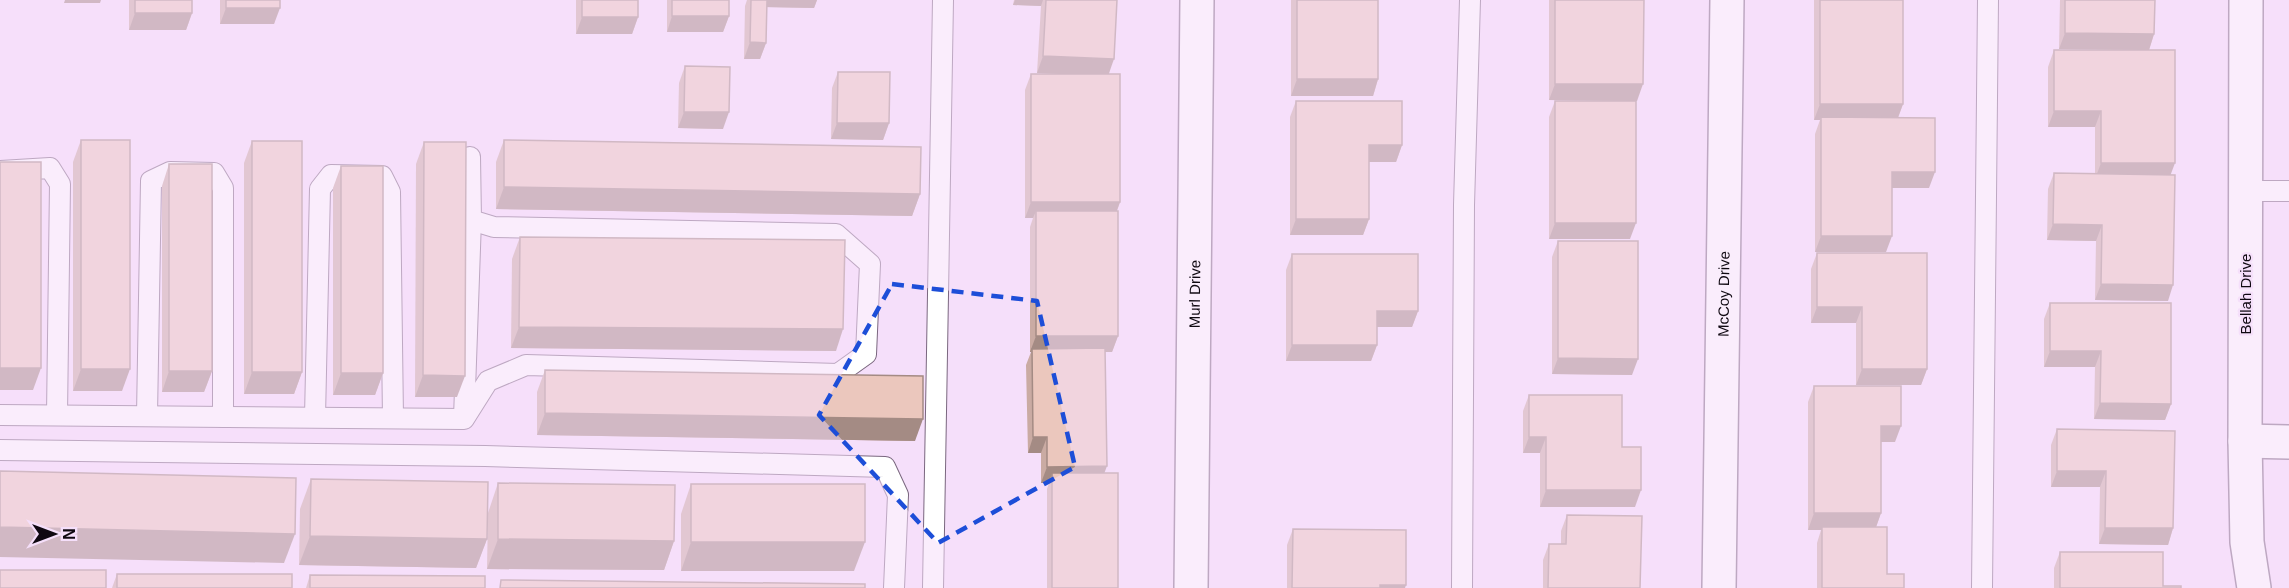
<svg xmlns="http://www.w3.org/2000/svg" width="2289" height="588" font-family="Helvetica,sans-serif">
<style>
.lines{fill:none;stroke-linecap:round;stroke-linejoin:round}
.lane-casing{stroke:#7a677f;stroke-width:22}
.street-casing{stroke:#7a677f;stroke-width:36}
.lane{stroke:#fff;stroke-width:20}
.street{stroke:#fff;stroke-width:33}
.wall{fill:#caaba3}
.shaded-wall{fill:#a48b84}
.building{fill:#ebc7bd;stroke:#a48b84;stroke-width:1.5}
.marked{fill:none;stroke:#1d4ed8;stroke-width:4.5;stroke-dasharray:12 8;stroke-linejoin:round}
.labels{text-anchor:middle;dominant-baseline:central;stroke-width:4.5;stroke-linejoin:round;paint-order:stroke}
.street-label{font-size:15px;fill:#0f0811;stroke:#f5dffa}
</style>
<rect width="100%" height="100%" fill="#f5dffa"/>
<g class="lines">
<defs>
<g id="lane">
<path d="M0,171L50,168L60,184L57,415"/>
<path d="M2245,191H2289"/>
<path d="M0,415L464,419L488,381L526,365L838,374L866,354L870,264L836,234L494,227L471,220L470,157"/>
<path d="M147,416L151,181L170,172L214,173L223,188V417"/>
<path d="M315,417L320,189L331,175L382,176L390,192L393,418"/>
<path d="M464,418L471,220"/>
<path d="M0,450L485,456L885,467L898,495L894,588"/>
<path d="M933,588L943,0"/>
<path d="M1462,588L1464,205L1470,0"/>
<path d="M1982,588L1988,0"/>
</g>
<g id="street">
<path d="M2246,0L2245,441L2247,542L2254,588"/>
<path d="M2245,441L2289,442"/>
<path id="s1" d="M1191,588L1197,0"/>
<path id="s2" d="M1719,588L1727,0"/>
</g>
</defs>
<use href="#lane" class="lane-casing"/>
<use href="#street" class="street-casing"/>
<use href="#lane" class="lane"/>
<use href="#street" class="street"/>
</g>
<g class="wall">
<path d="M129,0H192V13L186,30H129Z"/>
<path d="M220,0H280L274,24H220Z"/>
<path d="M576,0H638V17L632,34H576Z"/>
<path d="M667,0H729V16L723,32H667Z"/>
<path d="M747,0H817L814,8L767,7L766,43L760,59H744L745,6Z"/>
<path d="M1014,0H1117L1109,74L1120,202L1117,211L1118,336L1112,352H1105L1104,473L1118,588H1047V489L1049,483H1041V453H1028L1026,365L1031,352H1030V227L1033,218H1025V90L1031,74H1067L1037,73L1041,6L1013,5Z"/>
<path d="M1291,0H1378V79L1373,96H1291Z"/>
<path d="M1549,0H1644L1637,101L1549,100Z"/>
<path d="M1814,0H1903V104L1898,118L1929,188H1892L1886,252H1815V134L1820,120H1814Z"/>
<path d="M2060,0H2155L2154,34L2149,50L2059,49Z"/>
<path d="M2054,50L2171,175L2168,301L2095,300L2096,241L2047,240L2048,189L2054,173L2095,174V127H2048V67Z"/>
<path d="M685,66L723,129L678,128L679,83Z"/>
<path d="M838,72L889,123L883,140L831,139L832,88Z"/>
<path d="M1296,101L1402,145L1396,162H1369V219L1363,235H1290V117Z"/>
<path d="M1555,101L1630,239H1549V117Z"/>
<path d="M81,140L122,391H73V162Z"/>
<path d="M504,140L920,194L912,216L496,209V162Z"/>
<path d="M252,141L302,372L294,394H244V163Z"/>
<path d="M424,142L457,397H415L416,164Z"/>
<path d="M169,164L212,371L204,392H162V186Z"/>
<path d="M341,166L383,373L375,395H333V188Z"/>
<path d="M520,237L836,351L511,348L512,259Z"/>
<path d="M1558,241L1632,375L1552,374V257Z"/>
<path d="M1817,253L1927,369L1921,385H1856V323H1811V269Z"/>
<path d="M1292,254L1418,311L1412,327H1377V345L1371,361H1286V270Z"/>
<path d="M2050,303L2171,404L2165,420L2094,419L2095,367H2044V319Z"/>
<path d="M545,370L915,441L537,435V392Z"/>
<path d="M1814,386L1895,442H1881V513L1876,527L1887,574L1904,588H1817V543L1821,530H1808V402Z"/>
<path d="M1529,395L1635,507H1540V453H1523V411Z"/>
<path d="M2057,429L2173,528L2168,545L2099,544L2100,487H2051V445Z"/>
<path d="M311,479L487,539L476,568L299,565L300,509Z"/>
<path d="M498,483L674,541L664,570L487,569L488,513Z"/>
<path d="M691,484L854,571H681V514Z"/>
<path d="M1567,515L1640,588H1543V560L1549,544H1561V531Z"/>
<path d="M1293,529L1405,588H1287V545Z"/>
<path d="M2060,552L2163,586L2181,588H2054V568Z"/>
<path d="M117,574L292,588H112Z"/>
<path d="M310,575L485,588H306Z"/>
</g>
<g class="shaded-wall">
<path d="M65,0H101L100,3H64Z"/>
<path d="M763,0H817L814,8L761,7Z"/>
<path d="M1015,0H1043L1041,6L1013,5Z"/>
<path d="M226,8H280L274,24H220Z"/>
<path d="M135,13H192L186,30H129Z"/>
<path d="M672,16H729L723,32H667Z"/>
<path d="M582,17H638L632,34H576Z"/>
<path d="M2065,33L2154,34L2149,50L2059,49Z"/>
<path d="M750,42L766,43L760,59H744Z"/>
<path d="M1043,56L1114,59L1108,76L1037,73Z"/>
<path d="M1297,79H1378L1373,96H1291Z"/>
<path d="M1555,84H1643L1637,101L1549,100Z"/>
<path d="M1820,104H1903L1897,120L1821,117L1820,120H1814Z"/>
<path d="M2054,111H2101L2095,127H2048Z"/>
<path d="M684,112H729L723,129L678,128Z"/>
<path d="M837,123H889L883,140L831,139Z"/>
<path d="M1369,145H1402L1396,162H1363Z"/>
<path d="M2101,163H2175L2169,179H2095Z"/>
<path d="M1892,172H1935L1929,188H1886Z"/>
<path d="M504,187L920,194L912,216L496,209Z"/>
<path d="M1031,202H1120L1114,218L1036,211L1033,218H1025Z"/>
<path d="M1296,219H1369L1363,235H1290Z"/>
<path d="M1555,223H1636L1630,239H1549Z"/>
<path d="M2053,224L2102,225L2096,241L2047,240Z"/>
<path d="M1821,236H1892L1886,252H1815Z"/>
<path d="M2101,284L2173,285L2168,301L2095,300Z"/>
<path d="M1817,307H1862L1856,323H1811Z"/>
<path d="M1377,311H1418L1412,327H1371Z"/>
<path d="M519,327L843,329L836,351L511,348Z"/>
<path d="M1036,336H1118L1112,352H1032V349L1031,352H1030Z"/>
<path d="M1292,345H1377L1371,361H1286Z"/>
<path d="M2050,351H2101L2095,367H2044Z"/>
<path d="M1558,358L1638,359L1632,375L1552,374Z"/>
<path d="M0,368H41L33,390H0Z"/>
<path d="M81,369H130L122,391H73Z"/>
<path d="M1862,369H1927L1921,385H1856Z"/>
<path d="M169,371H212L204,392H162Z"/>
<path d="M252,372H302L294,394H244Z"/>
<path d="M341,373H383L375,395H333Z"/>
<path d="M423,375L465,376L457,397H415Z"/>
<path d="M2100,403L2171,404L2165,420L2094,419Z"/>
<path d="M545,413L923,419L915,441L537,435Z"/>
<path d="M1881,426H1901L1895,442H1875Z"/>
<path d="M1033,437H1047L1041,453H1028Z"/>
<path d="M1529,437H1546L1540,453H1523Z"/>
<path d="M1107,466L1101,482L1052,473L1049,483H1041L1047,467Z"/>
<path d="M2057,471H2106L2100,487H2051Z"/>
<path d="M1546,490H1641L1635,507H1540Z"/>
<path d="M1814,513H1881L1875,530L1822,527V530H1808Z"/>
<path d="M0,527L295,534L284,563L0,557Z"/>
<path d="M2105,528H2173L2168,545L2099,544Z"/>
<path d="M310,536L487,539L476,568L299,565Z"/>
<path d="M498,539L674,541L664,570L487,569Z"/>
<path d="M691,542H865L854,571H681Z"/>
<path d="M1380,585H1406L1405,588H1379Z"/>
</g>
<g class="building">
<rect x="135" y="0" width="57" height="13"/>
<rect x="226" y="0" width="54" height="8"/>
<rect x="582" y="0" width="56" height="17"/>
<rect x="672" y="0" width="57" height="16"/>
<path d="M751,0H767L766,43L750,42Z"/>
<path d="M1046,0H1117L1114,59L1043,56Z"/>
<rect x="1297" y="0" width="81" height="79"/>
<path d="M1555,0H1644L1643,84H1555Z"/>
<rect x="1820" y="0" width="83" height="104"/>
<path d="M2065,0H2155L2154,34L2065,33Z"/>
<path d="M2054,50H2175V163H2101V111H2054Z"/>
<path d="M685,66L730,67L729,112H684Z"/>
<path d="M838,72H890L889,123H837Z"/>
<rect x="1031" y="74" width="89" height="128"/>
<path d="M1296,101H1402V145H1369V219H1296Z"/>
<rect x="1555" y="101" width="81" height="122"/>
<path d="M1821,117L1935,118V172H1892V236H1821Z"/>
<rect x="81" y="140" width="49" height="229"/>
<path d="M504,140L921,147L920,194L504,187Z"/>
<rect x="252" y="141" width="50" height="231"/>
<path d="M424,142H466L465,376L423,375Z"/>
<rect x="0" y="162" width="41" height="206"/>
<rect x="169" y="164" width="43" height="207"/>
<rect x="341" y="166" width="42" height="207"/>
<path d="M2054,173L2175,175L2173,285L2101,284L2102,225L2053,224Z"/>
<rect x="1036" y="211" width="82" height="125"/>
<path d="M520,237L845,240L843,329L519,327Z"/>
<path d="M1558,241H1638V359L1558,358Z"/>
<path d="M1817,253H1927V369H1862V307H1817Z"/>
<path d="M1292,254H1418V311H1377V345H1292Z"/>
<path d="M2050,303H2171V404L2100,403L2101,351H2050Z"/>
<path d="M1105,348L1107,466L1047,467V437H1033L1032,349Z"/>
<path d="M545,370L923,376V419L545,413Z"/>
<path d="M1814,386H1901V426H1881V513H1814Z"/>
<path d="M1529,395H1622V447H1641V490H1546V437H1529Z"/>
<path d="M2057,429L2175,431L2173,528H2105L2106,471H2057Z"/>
<path d="M0,471L296,478L295,534L0,527Z"/>
<rect x="1052" y="473" width="66" height="115"/>
<path d="M311,479L488,482L487,539L310,536Z"/>
<path d="M498,483L675,485L674,541L498,539Z"/>
<rect x="691" y="484" width="174" height="58"/>
<path d="M1567,515L1642,516L1640,588H1548L1549,544H1566Z"/>
<path d="M1822,527H1887V574H1904V588H1822Z"/>
<path d="M1293,529L1406,530V585H1380V588H1292Z"/>
<path d="M2060,552H2163V586H2181V588H2060Z"/>
<rect x="0" y="570" width="106" height="18"/>
<rect x="117" y="574" width="175" height="14"/>
<path d="M310,575L485,576V588H310Z"/>
<path d="M501,580L865,584V588H500Z"/>
</g>
<path d="M0 0H2289V588H0ZM892,284L1037,301L1075,467L938,543L819,415Z" fill="#f5dffa" fill-opacity=".55" fill-rule="evenodd"/>
<path class="marked" d="M892,284L1037,301L1075,467L938,543L819,415Z"/>
<g class="labels">
<g class="street-label">
<text stroke="none"><textPath href="#s1" startOffset="294">Murl Drive</textPath></text>
<text stroke="none"><textPath href="#s2" startOffset="294">McCoy Drive</textPath></text>
<text transform="translate(2245 294) rotate(-90)">Bellah Drive</text>
</g>
</g>
<g transform="translate(54 534) rotate(90)" stroke="#f5dffa" stroke-width="4.5" paint-order="stroke">
<path d="M0-4.5L10 22L0 15L-10 22Z" fill="#0f0811"/>
<text y="-9" font-size="16" font-weight="bold" text-anchor="middle" fill="#0f0811">N</text>
</g>
</svg>
